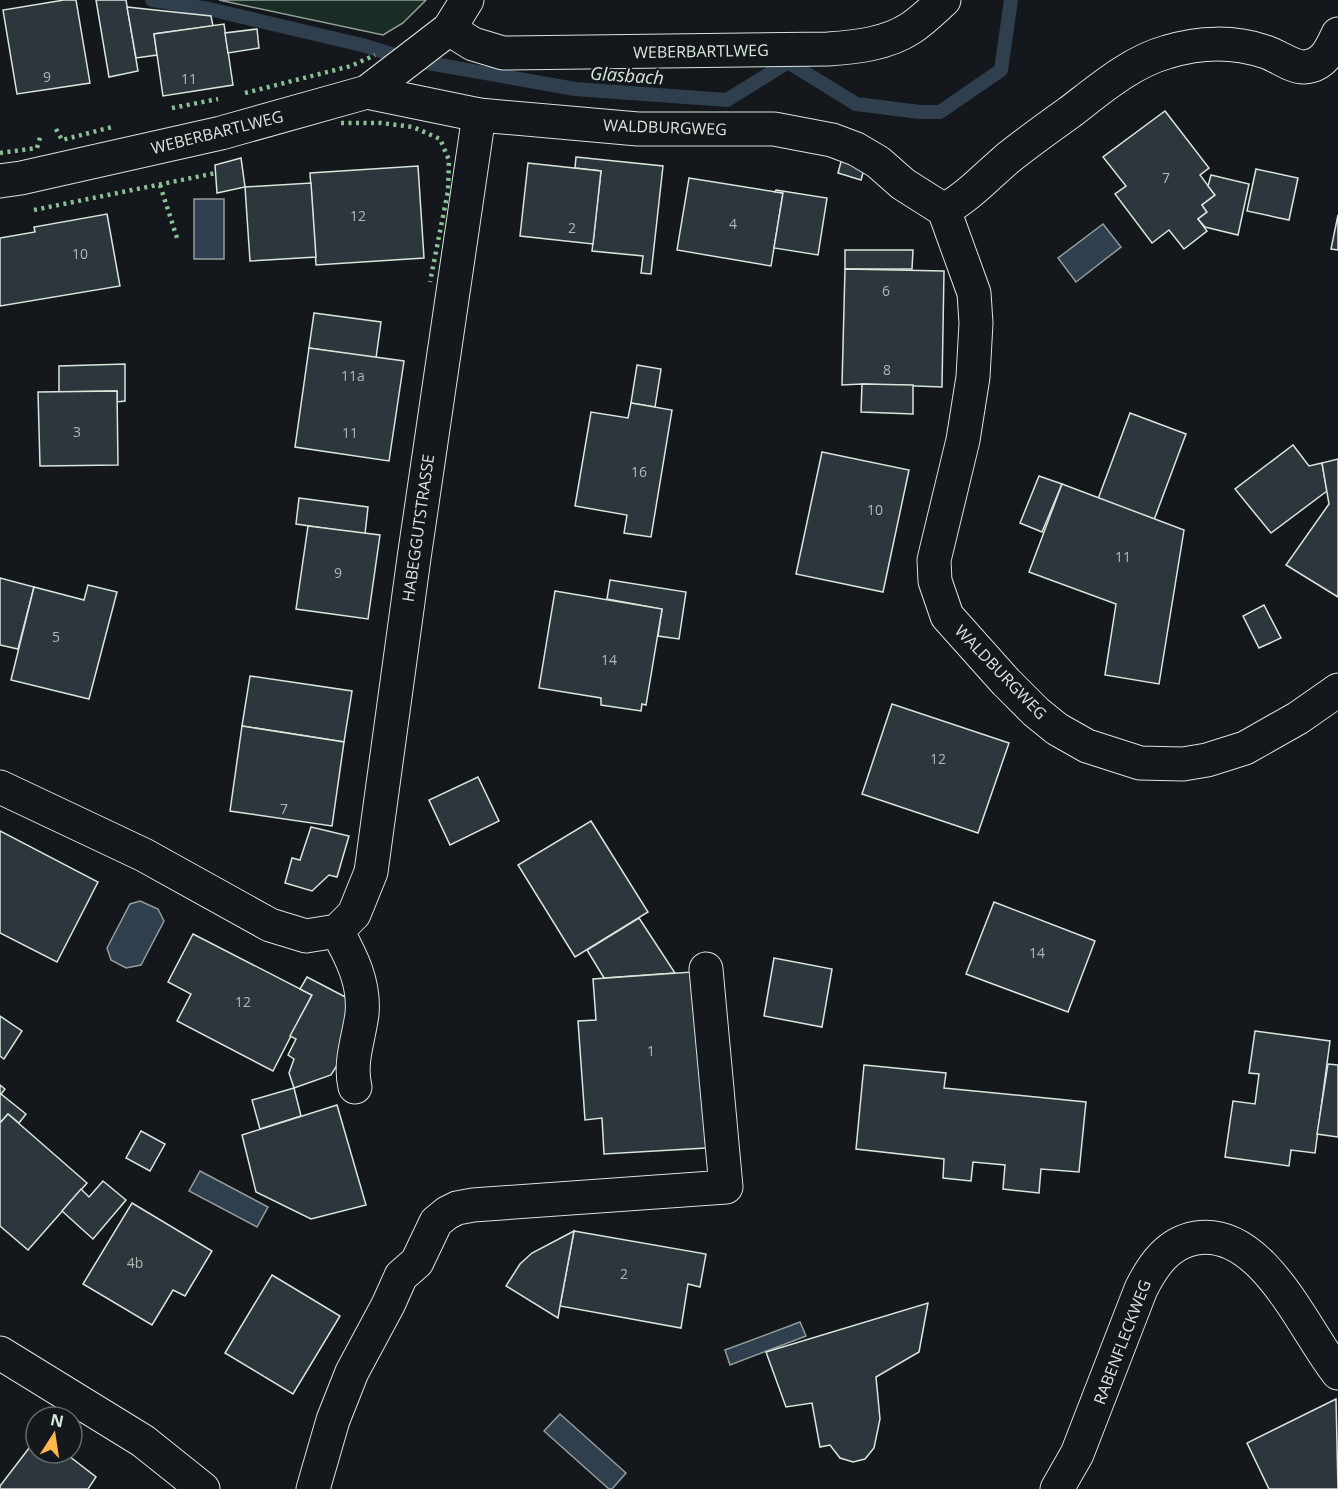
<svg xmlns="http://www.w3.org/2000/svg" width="1338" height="1489" font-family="'Open Sans',sans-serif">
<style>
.green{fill:#1a2d24;stroke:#939e99;stroke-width:1.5}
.water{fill:#2f3f4d;stroke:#939e99;stroke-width:1.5}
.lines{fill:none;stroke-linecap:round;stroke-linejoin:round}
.stream{stroke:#2f3f4d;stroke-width:14}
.building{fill:#2c363c;stroke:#d8e6dc;stroke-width:1.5}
.minor-casing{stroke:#d8e6dc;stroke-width:35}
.minor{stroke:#14181c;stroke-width:33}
.hedge{stroke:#8ac095;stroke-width:4.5;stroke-dasharray:3 4.5;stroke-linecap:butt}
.labels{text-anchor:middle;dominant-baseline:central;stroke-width:4.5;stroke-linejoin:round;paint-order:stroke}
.number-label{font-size:14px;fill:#adbab4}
.street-label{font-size:16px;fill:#d8e6dc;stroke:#14181c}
.water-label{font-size:18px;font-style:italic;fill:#d8e6dc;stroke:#14181c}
</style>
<rect width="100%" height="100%" fill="#14181c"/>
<path class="green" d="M219,0H426L403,23L383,35Z"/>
<g class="water">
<rect x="194" y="199" width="30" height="60"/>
<path d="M1103,224L1121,247L1076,282L1058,258Z"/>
<path d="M140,901L158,909L164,921L141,965L126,968L111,960L107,948L130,904Z"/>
<path d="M200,1171L268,1207L257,1227L189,1191Z"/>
<path d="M800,1322L806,1336L730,1365L725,1350Z"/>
<path d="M560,1414L626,1473L612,1489H609L544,1431Z"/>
</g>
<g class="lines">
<path class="stream" d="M152,0L209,9L362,45L411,60L575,89L727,100L788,62L856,104L920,112H940L1001,70L1011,0"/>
</g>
<g class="building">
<path d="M64,0H76L90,83L17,94L3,10Z"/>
<path d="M96,0H126L138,71L109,77Z"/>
<path d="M127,7L211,16L213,26L154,34L157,55L136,58Z"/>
<path d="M224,24L233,85L163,96L154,34Z"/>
<path d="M257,29L259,48L228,53L225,33Z"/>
<path d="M1165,111L1209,168L1200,175L1215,195L1202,205L1207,212L1198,219L1207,231L1184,249L1169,230L1152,243L1115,194L1126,186L1103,157Z"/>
<path d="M576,157L663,166L651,274L641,273L643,256L592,251L601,171L575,168Z"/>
<path d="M241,158L245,187L217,193L215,165Z"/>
<path d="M842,158L865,166L861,180L838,173Z"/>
<path d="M528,163L601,171L593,244L520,236Z"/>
<path d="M418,166L424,258L316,265L310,173Z"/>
<path d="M1256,169L1298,178L1289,220L1247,211Z"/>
<path d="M1211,175L1249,184L1238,235L1205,227L1198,219L1207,212L1202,205L1215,195L1208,186Z"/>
<path d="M689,178L783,193L771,266L677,250Z"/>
<path d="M311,183L316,257L250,261L245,187Z"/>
<path d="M776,190L827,198L818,255L774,248L783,193L775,192Z"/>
<path d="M107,214L120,286L0,306V238L35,232L34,227Z"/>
<path d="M1338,215V250L1331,249Z"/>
<path d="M845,250H913L912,269H845Z"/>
<path d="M845,269L944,271L942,387L862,384L842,385Z"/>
<path d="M314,313L381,322L376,358L309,348Z"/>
<path d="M309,348L404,361L389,461L295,447Z"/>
<path d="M125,364V401L117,402V391L59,392V366Z"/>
<path d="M637,365L661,369L655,407L631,403Z"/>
<path d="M862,384L913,385V414L861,412Z"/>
<path d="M117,391L118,465L40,466L38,392Z"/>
<path d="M631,403L672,410L651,537L624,533L627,515L575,506L591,412L628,418Z"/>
<path d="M1130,413L1186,434L1154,520L1098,499Z"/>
<path d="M1293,445L1309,466L1322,463L1327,491L1271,533L1235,489Z"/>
<path d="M822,452L909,470L883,592L796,574Z"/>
<path d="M1338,459V597L1286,565L1329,504L1322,463Z"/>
<path d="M1039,476L1062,484L1042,532L1020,523Z"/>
<path d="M1062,484L1184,530L1159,684L1105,675L1116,604L1029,572Z"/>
<path d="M299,498L368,507L365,534L296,524Z"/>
<path d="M308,526L380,535L368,619L296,609Z"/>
<path d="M0,578L34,587L18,649L0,645Z"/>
<path d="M610,580L686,592L679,639L658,636L662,609L607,599Z"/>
<path d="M88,585L117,592L89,699L11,680L34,587L84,600Z"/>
<path d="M555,591L662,609L646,705L642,704L641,711L601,705V698L539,688Z"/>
<path d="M1264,605L1281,638L1259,648L1243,616Z"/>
<path d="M250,676L352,691L344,742L242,726Z"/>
<path d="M892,704L1009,743L978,833L862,794Z"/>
<path d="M242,726L344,742L332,826L230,811Z"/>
<path d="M478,777L499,821L450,845L429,800Z"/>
<path d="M591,821L648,912L575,957L518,865Z"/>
<path d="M311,827L349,836L337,877L329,875L312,891L285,883L292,858L300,860Z"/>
<path d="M0,831L98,882L57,962L0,933Z"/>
<path d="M994,902L1095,941L1068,1012L966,974Z"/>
<path d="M639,918L675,973L604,978L587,950Z"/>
<path d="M193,934L312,995L273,1071L177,1021L191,994L168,982Z"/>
<path d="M774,958L832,969L822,1027L764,1016Z"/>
<path d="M692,972L706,1148L604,1154L602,1118L585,1120L578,1021L596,1020L593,979Z"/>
<path d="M307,977L353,1001L346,1051L331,1075L294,1088L289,1073L294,1059L288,1055L296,1039L290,1036L312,995L300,989Z"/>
<path d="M0,1016L22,1031L4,1059L0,1056Z"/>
<path d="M1255,1031L1330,1041L1315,1153L1291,1150L1289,1166L1225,1157L1233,1101L1255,1104L1259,1074L1249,1073Z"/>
<path d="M1328,1064L1338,1065V1137L1317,1134Z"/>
<path d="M864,1065L946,1073L944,1088L1086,1102L1079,1172L1041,1169L1039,1193L1003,1189L1005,1165L973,1162L971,1181L943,1178L944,1159L856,1149Z"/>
<path d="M0,1085L5,1089L1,1094L26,1114L19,1123L8,1114L0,1123Z"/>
<path d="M294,1088L301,1116L260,1129L252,1100Z"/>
<path d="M337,1105L366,1205L311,1219L256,1192L242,1135Z"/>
<path d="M8,1114L87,1183L28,1250L0,1226V1123Z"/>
<path d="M141,1131L165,1144L150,1171L126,1158Z"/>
<path d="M103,1181L126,1200L93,1239L62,1211L81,1189L89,1197Z"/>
<path d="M132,1203L212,1251L185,1296L173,1290L152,1325L83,1284Z"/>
<path d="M574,1231L706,1254L700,1287L688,1284L681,1328L560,1306Z"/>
<path d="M574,1231L560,1306L558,1318L506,1286L520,1264L532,1253Z"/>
<path d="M272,1275L340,1316L293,1394L225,1353Z"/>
<path d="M928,1303L919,1352L876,1377L880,1419L874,1448L865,1459L853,1462L840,1458L830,1445L820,1447L812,1403L786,1407L766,1352Z"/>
<path d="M1336,1399L1338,1489H1269L1247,1443Z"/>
<path d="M36,1439V1453H65L96,1477L88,1489H0V1486Z"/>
</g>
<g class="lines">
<defs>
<g id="minor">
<path d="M449,29L473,44L503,53L828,49C856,47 887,44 911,28C923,20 934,9 944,0"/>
<path d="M367,92L479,115L638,129H774L832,140L856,149L878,162L903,184L944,210L974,293L976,323L973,377L963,440L934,560L935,581L947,616L1006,682L1036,712L1057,729L1087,746L1140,763L1183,764L1207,760L1245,748L1298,718L1338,690"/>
<path d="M0,181L21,178L221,133L367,92L449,29L467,0"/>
<path d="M944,210C968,197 987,176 1008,158C1028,142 1049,127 1070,112C1100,89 1131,62 1167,52C1199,42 1234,41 1266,52C1278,56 1292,67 1304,67C1324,66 1331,49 1338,34"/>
<path d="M0,787L144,855L270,925L306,936L337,931L354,914L371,872L414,558L479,115"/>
<path d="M337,931C351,956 365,983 362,1014C359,1038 349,1062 355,1087"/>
<path d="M0,1353L143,1441L203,1489"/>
<path d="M313,1489L333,1420L352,1372L388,1305L401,1276L417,1262L436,1222L447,1213L457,1208L473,1205L726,1187L706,969"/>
<path d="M1057,1489L1077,1454L1141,1289C1153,1265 1168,1243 1196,1238C1263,1227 1304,1331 1338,1373"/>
</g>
</defs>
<use href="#minor" class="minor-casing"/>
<use href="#minor" class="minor"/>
<g class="hedge">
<path d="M245,93L351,66L375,55"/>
<path d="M172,108L218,99"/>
<path d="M341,123H381L413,127L440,139L449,160L448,191L430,282"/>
<path d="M56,129L62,140L112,127"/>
<path d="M0,153L37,148L41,134"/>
<path d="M160,185L178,241"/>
<path d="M34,210L216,173"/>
</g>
</g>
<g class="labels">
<g class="number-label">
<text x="47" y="76">9</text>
<text x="189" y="78">11</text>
<text x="1166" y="177">7</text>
<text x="358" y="215">12</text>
<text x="733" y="223">4</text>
<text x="572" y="227">2</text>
<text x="80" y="253">10</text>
<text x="886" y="290">6</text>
<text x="887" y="369">8</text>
<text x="353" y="375">11a</text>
<text x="77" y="431">3</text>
<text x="350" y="432">11</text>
<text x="639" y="471">16</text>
<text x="875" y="509">10</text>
<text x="1123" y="556">11</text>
<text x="338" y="572">9</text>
<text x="56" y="636">5</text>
<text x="609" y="659">14</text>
<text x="938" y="758">12</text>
<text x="284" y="808">7</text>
<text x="1037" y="952">14</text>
<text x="243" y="1001">12</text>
<text x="651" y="1050">1</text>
<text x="135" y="1262">4b</text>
<text x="624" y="1273">2</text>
</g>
<g class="street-label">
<text transform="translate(701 51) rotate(-1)">WEBERBARTLWEG</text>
<text transform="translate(665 127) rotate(2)">WALDBURGWEG</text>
<text transform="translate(217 132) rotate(-14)">WEBERBARTLWEG</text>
<text transform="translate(418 528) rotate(-82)">HABEGGUTSTRASSE</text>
<text transform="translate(1001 672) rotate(46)">WALDBURGWEG</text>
<text transform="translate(1122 1342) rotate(-69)">RABENFLECKWEG</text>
</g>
<g class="water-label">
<text transform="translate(627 75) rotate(4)">Glasbach</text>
</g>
</g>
<g transform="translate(54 1435) rotate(12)"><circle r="28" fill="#14181c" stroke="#626a69" stroke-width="1.5"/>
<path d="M0-4.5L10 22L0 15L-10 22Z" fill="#ffb74d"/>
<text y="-9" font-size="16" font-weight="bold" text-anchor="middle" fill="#d8e6dc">N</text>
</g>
</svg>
